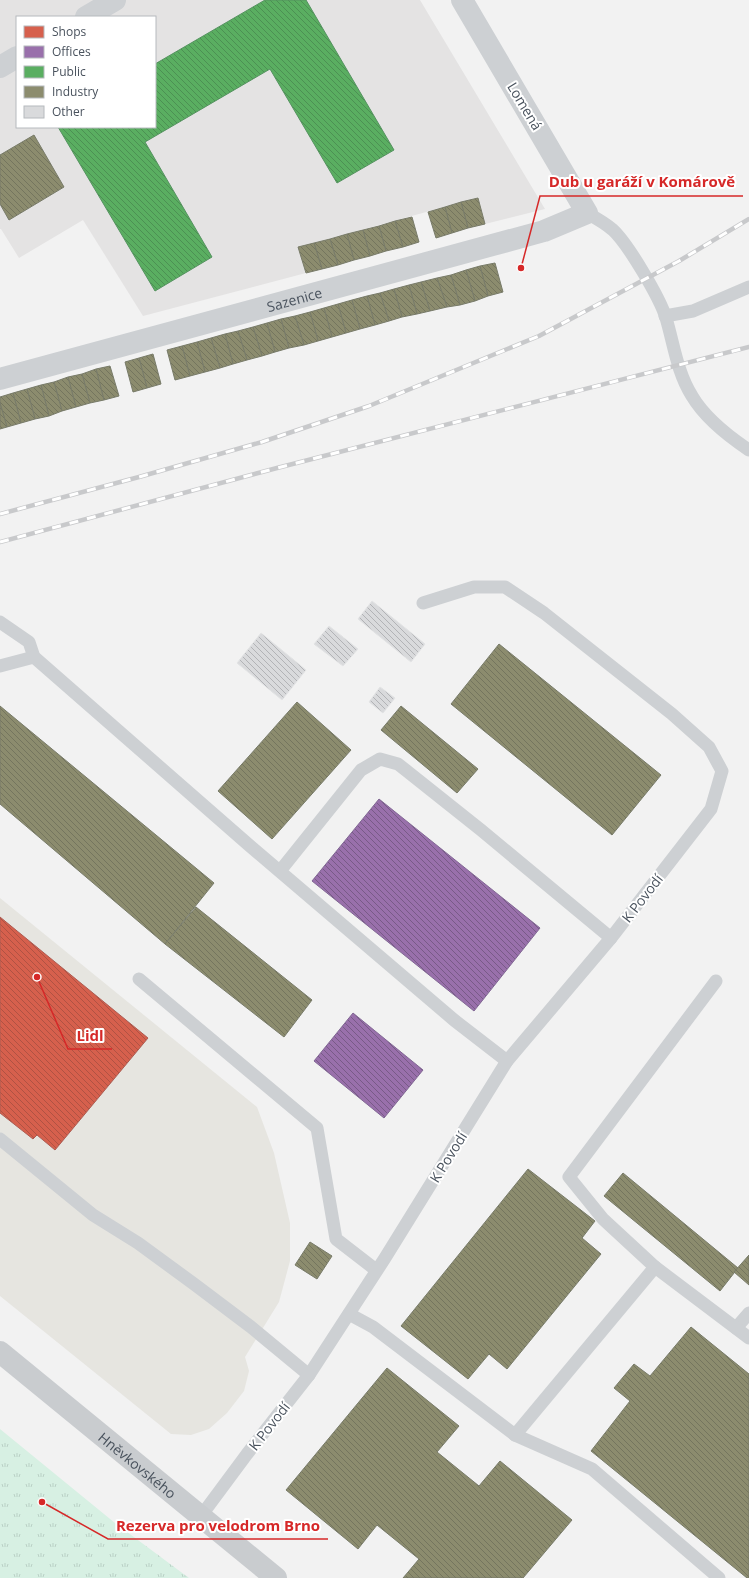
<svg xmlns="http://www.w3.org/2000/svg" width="749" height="1578" font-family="'Open Sans',sans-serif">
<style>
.commercial{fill:#e6e5e0}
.education{fill:#e4e3e3;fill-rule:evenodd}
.grass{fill:url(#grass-tufts)}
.shops{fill:url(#shops-back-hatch);stroke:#ac5c52}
.offices{fill:url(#offices-back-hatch);stroke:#816794}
.public{fill:url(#public-back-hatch);stroke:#559260}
.industry{fill:url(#industry-back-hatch);stroke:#787b69}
.building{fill:url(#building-back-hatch);stroke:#e3e4e5}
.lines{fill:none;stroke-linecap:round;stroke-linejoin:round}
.service{stroke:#cdd0d3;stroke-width:13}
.minor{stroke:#cdd0d3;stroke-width:22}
.primary{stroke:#c9cccf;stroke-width:22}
.rail-casing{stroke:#c8c9cb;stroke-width:4.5}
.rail{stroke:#fff;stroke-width:3;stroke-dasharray:9;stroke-linecap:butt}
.labels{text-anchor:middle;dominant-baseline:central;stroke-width:4;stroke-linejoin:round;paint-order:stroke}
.street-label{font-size:14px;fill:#49525d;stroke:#fff}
.leader{fill:none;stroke:#d62828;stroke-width:1.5}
.callout-dot{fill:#d62828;stroke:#fff;stroke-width:1.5}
.callout-label{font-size:15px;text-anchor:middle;font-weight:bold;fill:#d62828;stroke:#fff;stroke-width:4;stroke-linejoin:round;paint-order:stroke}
</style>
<defs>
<pattern id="grass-tufts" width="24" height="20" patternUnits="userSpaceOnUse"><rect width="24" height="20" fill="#d7f0e3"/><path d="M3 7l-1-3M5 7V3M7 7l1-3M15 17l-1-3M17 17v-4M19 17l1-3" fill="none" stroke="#bad0c5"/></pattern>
<pattern id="shops-back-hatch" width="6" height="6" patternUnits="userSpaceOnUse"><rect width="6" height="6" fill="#d6604d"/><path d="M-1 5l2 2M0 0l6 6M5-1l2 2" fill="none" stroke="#b05243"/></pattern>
<pattern id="offices-back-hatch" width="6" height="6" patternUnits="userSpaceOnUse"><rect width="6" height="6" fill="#9970ab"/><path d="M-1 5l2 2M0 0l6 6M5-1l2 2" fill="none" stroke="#785a87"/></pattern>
<pattern id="public-back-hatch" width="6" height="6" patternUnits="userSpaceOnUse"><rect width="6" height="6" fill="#5aae61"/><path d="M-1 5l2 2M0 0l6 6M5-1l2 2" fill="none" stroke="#4c9053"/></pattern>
<pattern id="industry-back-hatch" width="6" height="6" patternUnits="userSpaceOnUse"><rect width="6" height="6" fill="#8c8c6e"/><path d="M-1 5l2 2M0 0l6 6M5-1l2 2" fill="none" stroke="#74755e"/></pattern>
<pattern id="building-back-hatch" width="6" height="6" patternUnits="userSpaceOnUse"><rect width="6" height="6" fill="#d9dadc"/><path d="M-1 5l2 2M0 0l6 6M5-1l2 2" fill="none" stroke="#b2b3b6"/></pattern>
</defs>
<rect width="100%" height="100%" fill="#f2f2f2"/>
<path class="commercial" d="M0,898L257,1107L274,1153L290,1223V1261L279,1302L245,1357L249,1371L244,1391L227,1413L209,1429L191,1435L171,1434L0,1296Z"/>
<path class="education" d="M0,0H420L545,209L485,224L477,198L299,247L306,273L143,316L83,220L19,258L1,229H0ZM17,17H155V127H17Z"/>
<path class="grass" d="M0,1429L115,1523L189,1578H0Z"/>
<path class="shops" d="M0,917L148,1038L55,1150L37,1135L33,1139L0,1113Z"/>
<g class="offices">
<path d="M379,799L540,928L474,1011L312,881Z"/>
<path d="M353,1013L423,1070L384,1118L314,1061Z"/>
</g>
<path class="public" d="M265,0H306L394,150L337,183L270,69L145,142L212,257L155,291L58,127H155V64Z"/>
<g class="industry">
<path d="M34,135L64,187L9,220L0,204V155Z"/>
<path d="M478,198L485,224L468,228L461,202Z"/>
<path d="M461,202L468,228L452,233L445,207Z"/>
<path d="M445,207L452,233L436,238L428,212Z"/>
<path d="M412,217L419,242L403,247L395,221Z"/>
<path d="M395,221L403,247L386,251L379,226Z"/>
<path d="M379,226L386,251L370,256L363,230Z"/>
<path d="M363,230L370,256L354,260L347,234Z"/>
<path d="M347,234L354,260L338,265L330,239Z"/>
<path d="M330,239L338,265L322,269L314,243Z"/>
<path d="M314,243L322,269L306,273L298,247Z"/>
<path d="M495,263L503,292L488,296L480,266Z"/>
<path d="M480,266L488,296L475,301L466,270Z"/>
<path d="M466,270L475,301L460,305L451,275Z"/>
<path d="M451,275L460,305L447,307L437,278Z"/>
<path d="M437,278L447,307L430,311L421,282Z"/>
<path d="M421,282L430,311L417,314L409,285Z"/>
<path d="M409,285L417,314L402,317L394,289Z"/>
<path d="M394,289L402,317L389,321L380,293Z"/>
<path d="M380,293L389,321L375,325L367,296Z"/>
<path d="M367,296L375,325L360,329L352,300Z"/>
<path d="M352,300L360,329L346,333L338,304Z"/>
<path d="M338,304L346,333L332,337L324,308Z"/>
<path d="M324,308L332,337L318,341L310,312Z"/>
<path d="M310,312L318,341L304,345L295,316Z"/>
<path d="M295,316L304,345L289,348L281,319Z"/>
<path d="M281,319L289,348L275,352L267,323Z"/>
<path d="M267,323L275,352L262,356L253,327Z"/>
<path d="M253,327L262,356L247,360L238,331Z"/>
<path d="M238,331L247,360L233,364L225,334Z"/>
<path d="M225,334L233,364L220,368L211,338Z"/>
<path d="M211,338L220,368L205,372L197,342Z"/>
<path d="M197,342L205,372L190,376L182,346Z"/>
<path d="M182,346L190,376L175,380L167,350Z"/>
<path d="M153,354L161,384L147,388L139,358Z"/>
<path d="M139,358L147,388L133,392L125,362Z"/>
<path d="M110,366L119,396L104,400L96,369Z"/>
<path d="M96,369L104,400L90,403L82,374Z"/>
<path d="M82,374L90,403L76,407L68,377Z"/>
<path d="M68,377L76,407L62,411L54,382Z"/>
<path d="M54,382L62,411L49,416L41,385Z"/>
<path d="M41,385L49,416L35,419L27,389Z"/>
<path d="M27,389L35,419L21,423L13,393Z"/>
<path d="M13,393L21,423L7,427L0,403V397Z"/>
<path d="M0,403L7,427L0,429Z"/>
<path d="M499,644L661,775L612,835L451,704Z"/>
<path d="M297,702L351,750L272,839L218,791Z"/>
<path d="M0,706L214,883L165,944L0,804Z"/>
<path d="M401,706L478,769L457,793L381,730Z"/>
<path d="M196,907L312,1000L284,1037L165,944Z"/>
<path d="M528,1169L595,1221L582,1238L601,1254L507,1369L489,1354L468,1379L401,1326Z"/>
<path d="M623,1173L738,1268L720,1291L604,1196Z"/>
<path d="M310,1242L332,1256L317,1279L295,1265Z"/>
<path d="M749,1255V1285L734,1272Z"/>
<path d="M691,1327L749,1374V1578H747L591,1451L630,1401L614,1388L634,1364L650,1376Z"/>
<path d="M387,1368L459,1426L437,1452L479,1486L500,1461L572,1520L523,1578H403L419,1559L377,1525L358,1549L286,1490Z"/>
</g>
<g class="building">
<path d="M372,601L425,644L411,662L358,619Z"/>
<path d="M329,626L358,649L343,666L314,644Z"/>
<path d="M261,633L306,670L282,700L237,663Z"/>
<path d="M380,687L395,698L383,713L369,702Z"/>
</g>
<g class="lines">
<g class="service">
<path d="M587,213C596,218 605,223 613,230C628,244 660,298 666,318C674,345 677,372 692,396C705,418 728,436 749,450"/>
<path d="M665,316L693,311L749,287"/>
<path d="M0,622L29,642L34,657L250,846L454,1020L507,1061"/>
<path d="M0,666L34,657"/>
<path d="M280,871L361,770L380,759L398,764L481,830L611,938"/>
<path d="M139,979L317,1128L336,1239L376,1270"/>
<path d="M0,1139L93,1215L138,1243L194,1284L251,1327L309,1375"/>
<path d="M655,1267L603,1219L569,1177L716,981"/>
<path d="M349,1314L373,1327L515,1435L592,1469L719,1578"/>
<path d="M736,1328L749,1313"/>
<path d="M515,1435L655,1267L749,1338"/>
<path d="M201,1516L247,1454L309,1375L385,1258L507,1061L611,938L711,809L722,771L709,747L672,714L544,613L505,587H474L423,603"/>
</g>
<g class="minor">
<path d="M86,17L115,0"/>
<path d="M0,67L17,57"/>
<path id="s1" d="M0,379L544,231L587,213L462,0"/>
</g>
<path class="primary" id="s2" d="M0,1352L276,1578"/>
<defs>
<g id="rail">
<path d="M0,514L139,477L262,442L369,406L539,336L679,261L749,219"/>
<path d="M0,542L277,468L749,347"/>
</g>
</defs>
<use href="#rail" class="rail-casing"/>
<use href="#rail" class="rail"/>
</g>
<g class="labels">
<g class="street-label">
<text transform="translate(525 106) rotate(59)">Lomená</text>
<text stroke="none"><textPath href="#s1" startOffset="305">Sazenice</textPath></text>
<text transform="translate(642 898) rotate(-52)">K Povodí</text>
<text transform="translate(448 1157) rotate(-58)">K Povodí</text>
<text transform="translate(269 1426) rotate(-52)">K Povodí</text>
<text stroke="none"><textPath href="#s2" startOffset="178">Hněvkovského</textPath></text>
</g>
</g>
<path class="leader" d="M521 268L540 196H743M37 977L68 1049H112M42 1502L108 1539H328"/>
<g class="callout-dot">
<circle cx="521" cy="268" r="4"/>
<circle cx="37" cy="977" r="4"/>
<circle cx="42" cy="1502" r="4"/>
</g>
<g class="callout-label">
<text x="642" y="187">Dub u garáží v Komárově</text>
<text x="90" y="1041">Lidl</text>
<text x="218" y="1531">Rezerva pro velodrom Brno</text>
</g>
<rect x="16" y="16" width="140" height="112" fill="#ffffff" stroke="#b6babe"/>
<rect x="24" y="26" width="20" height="12" fill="#d6604d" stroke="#b6babe"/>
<text x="52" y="36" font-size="12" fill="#49525d">Shops</text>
<rect x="24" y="46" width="20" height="12" fill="#9970ab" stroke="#b6babe"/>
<text x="52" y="56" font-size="12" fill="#49525d">Offices</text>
<rect x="24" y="66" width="20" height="12" fill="#5aae61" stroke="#b6babe"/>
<text x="52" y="76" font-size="12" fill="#49525d">Public</text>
<rect x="24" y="86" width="20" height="12" fill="#8c8c6e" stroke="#b6babe"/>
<text x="52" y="96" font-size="12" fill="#49525d">Industry</text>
<rect x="24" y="106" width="20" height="12" fill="#d9dadc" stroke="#b6babe"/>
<text x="52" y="116" font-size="12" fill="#49525d">Other</text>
</svg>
